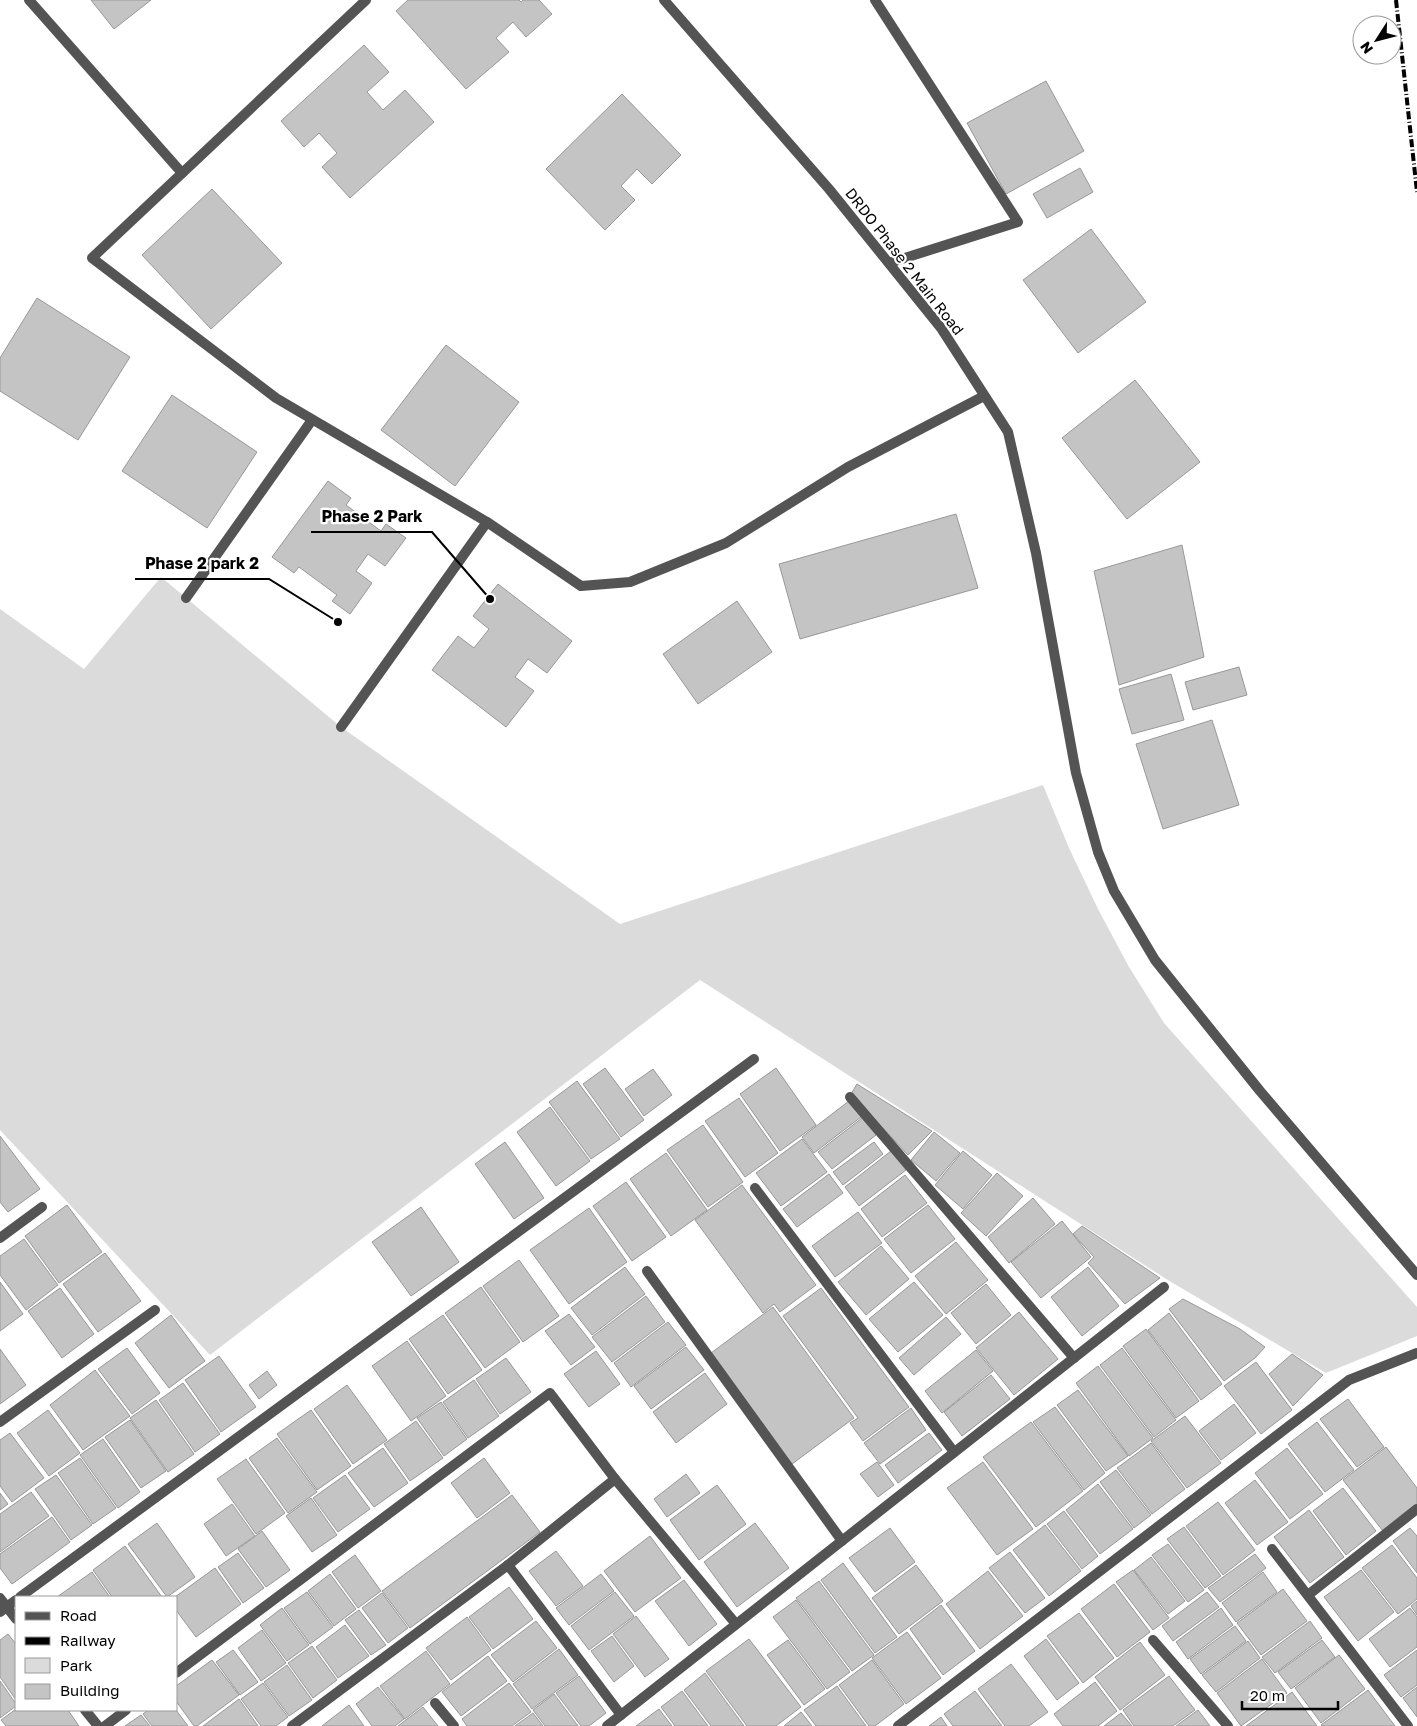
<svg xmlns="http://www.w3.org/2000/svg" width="1417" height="1726" font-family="'Golos Text',sans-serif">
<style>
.green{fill:#dbdbdb}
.building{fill:#c4c4c4;stroke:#989898}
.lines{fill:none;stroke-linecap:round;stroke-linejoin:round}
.service{stroke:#545454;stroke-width:10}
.minor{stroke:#545454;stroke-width:10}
.rail{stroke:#000;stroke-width:4;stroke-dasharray:8 2.5 1 2.5;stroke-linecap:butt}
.labels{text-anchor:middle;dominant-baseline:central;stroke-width:4.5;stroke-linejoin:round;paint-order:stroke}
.street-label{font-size:15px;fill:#000;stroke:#fff}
.leader{fill:none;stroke:#000;stroke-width:2}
.callout-dot{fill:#000;stroke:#fff;stroke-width:2}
.callout-label{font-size:16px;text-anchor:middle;font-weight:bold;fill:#000;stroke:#fff;stroke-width:4.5;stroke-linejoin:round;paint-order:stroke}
</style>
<rect width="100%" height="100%" fill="#fff"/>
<path class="green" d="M161,577L341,727L620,924L1043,785L1069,848L1098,909L1129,967L1164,1023L1417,1307V1336L1326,1373L1171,1282L700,980L210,1355L0,1130V609L84,669Z"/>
<g class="building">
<path d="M91,0H151L114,29Z"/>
<path d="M408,0H519L521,2L523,0H539L552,14L526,37L513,22L496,38L509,52L466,89L396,11Z"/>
<path d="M364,45L389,72L367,92L383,110L405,90L434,122L350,198L322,167L337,153L319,133L304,147L281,121Z"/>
<path d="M1046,81L1084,151L1006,194L967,123Z"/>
<path d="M622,94L681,155L652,184L637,169L621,186L635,200L605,230L546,169Z"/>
<path d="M1080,168L1093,192L1047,218L1033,194Z"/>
<path d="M212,189L282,263L211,329L142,255Z"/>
<path d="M1091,229L1146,302L1078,353L1023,280Z"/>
<path d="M37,298L130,357L78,440L0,391V358Z"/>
<path d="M446,345L519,402L455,486L381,430Z"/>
<path d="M1135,380L1200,462L1127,519L1062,438Z"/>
<path d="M172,395L257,452L207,528L122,471Z"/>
<path d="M328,481L351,498L346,505L381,531L386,524L406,538L385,566L368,554L356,571L372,583L350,614L332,601L337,595L299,567L294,573L272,557Z"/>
<path d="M956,514L978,588L800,639L779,564Z"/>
<path d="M1182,545L1204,657L1119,685L1094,571Z"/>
<path d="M498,584L572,641L547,673L528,659L515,677L534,691L506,727L432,670L458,636L474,648L489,629L473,616Z"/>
<path d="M737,601L772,652L698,704L663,654Z"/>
<path d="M1239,667L1247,695L1193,710L1185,682Z"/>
<path d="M1171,674L1184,720L1132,734L1119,689Z"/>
<path d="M1212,720L1239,805L1163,829L1136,744Z"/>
<path d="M605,1068L644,1120L621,1137L583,1084Z"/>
<path d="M776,1068L816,1125L780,1151L740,1094Z"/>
<path d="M653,1069L672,1095L644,1116L625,1089Z"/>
<path d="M577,1081L620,1139L591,1159L549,1102Z"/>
<path d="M857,1084L932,1131L908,1155L851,1094Z"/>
<path d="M739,1098L778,1153L745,1177L705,1121Z"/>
<path d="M849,1101L861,1117L814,1153L802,1137Z"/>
<path d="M550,1107L590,1161L556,1186L517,1132Z"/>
<path d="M862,1118L876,1135L832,1169L818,1152Z"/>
<path d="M703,1125L743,1182L708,1207L667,1150Z"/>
<path d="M934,1132L960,1153L936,1181L911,1160Z"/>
<path d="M0,1136L40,1189L8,1212L0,1202Z"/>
<path d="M802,1139L827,1172L781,1206L756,1173Z"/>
<path d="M505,1142L544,1198L514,1219L475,1164Z"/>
<path d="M874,1142L883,1154L843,1185L833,1172Z"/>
<path d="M891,1151L906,1170L859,1206L845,1187Z"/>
<path d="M963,1151L992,1175L963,1209L935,1185Z"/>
<path d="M666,1153L707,1210L671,1236L630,1179Z"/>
<path d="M997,1173L1023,1196L986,1236L961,1213Z"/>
<path d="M829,1174L843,1193L797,1227L783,1209Z"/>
<path d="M905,1175L927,1203L882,1237L861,1209Z"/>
<path d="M626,1182L666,1237L632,1261L593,1206Z"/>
<path d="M742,1185L816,1285L780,1312L774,1304L763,1313L695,1220Z"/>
<path d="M1033,1198L1055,1224L1009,1263L988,1237Z"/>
<path d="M67,1205L102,1252L59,1283L25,1236Z"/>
<path d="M928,1205L955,1239L911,1273L884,1239Z"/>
<path d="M421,1207L459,1262L411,1296L372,1242Z"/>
<path d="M589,1208L627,1262L569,1304L530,1250Z"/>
<path d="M858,1212L882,1243L835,1277L812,1246Z"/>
<path d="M1062,1221L1091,1257L1041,1298L1011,1262Z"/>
<path d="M1082,1226L1160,1278L1125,1304L1088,1263L1094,1257L1073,1234Z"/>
<path d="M24,1239L58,1285L26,1310L0,1275V1256Z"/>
<path d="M956,1242L988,1280L946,1314L915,1276Z"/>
<path d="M881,1246L909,1279L866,1315L838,1282Z"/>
<path d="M105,1253L141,1301L98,1332L63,1284Z"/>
<path d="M519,1260L559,1316L523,1342L483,1286Z"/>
<path d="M625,1267L645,1294L592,1335L571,1308Z"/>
<path d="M1088,1267L1119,1306L1082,1336L1051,1297Z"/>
<path d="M0,1282L23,1314L0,1331Z"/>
<path d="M914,1282L943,1315L898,1352L869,1319Z"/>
<path d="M986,1284L1011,1315L976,1344L951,1313Z"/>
<path d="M481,1287L520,1342L485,1368L445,1313Z"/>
<path d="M60,1288L94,1334L62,1358L28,1311Z"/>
<path d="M821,1288L909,1407L863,1441L850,1423L858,1418L783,1316Z"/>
<path d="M646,1296L665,1322L612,1362L592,1337Z"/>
<path d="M1183,1299L1240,1329L1265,1347L1255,1358L1224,1381L1169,1309Z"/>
<path d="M773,1307L854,1418L792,1464L711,1353Z"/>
<path d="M1019,1312L1058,1359L1014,1395L976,1348Z"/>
<path d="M1169,1313L1222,1384L1201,1400L1148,1330Z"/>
<path d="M569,1314L595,1347L571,1365L545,1331Z"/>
<path d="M171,1315L205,1361L169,1388L135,1343Z"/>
<path d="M443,1315L482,1370L448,1394L409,1339Z"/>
<path d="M946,1317L961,1334L914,1375L899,1358Z"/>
<path d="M668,1322L686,1345L631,1387L614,1363Z"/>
<path d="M1146,1329L1199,1401L1176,1418L1123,1346Z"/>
<path d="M407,1341L446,1396L411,1421L372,1366Z"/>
<path d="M686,1347L704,1370L651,1409L634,1386Z"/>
<path d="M127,1348L160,1393L132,1414L98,1369Z"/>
<path d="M1122,1348L1176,1420L1154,1437L1100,1365Z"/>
<path d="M0,1349L26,1385L0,1404Z"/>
<path d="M976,1350L993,1371L942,1413L925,1391Z"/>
<path d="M596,1351L620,1384L589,1407L564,1374Z"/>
<path d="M1292,1354L1323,1375L1293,1406L1269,1374Z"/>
<path d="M219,1356L256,1407L221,1432L185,1380Z"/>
<path d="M506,1358L531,1392L500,1414L476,1379Z"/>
<path d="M1256,1362L1292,1410L1261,1434L1224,1386Z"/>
<path d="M1098,1366L1153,1438L1129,1456L1076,1383Z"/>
<path d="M95,1370L130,1416L83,1450L50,1405Z"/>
<path d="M267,1371L277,1385L259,1399L249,1385Z"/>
<path d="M705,1373L727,1404L676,1443L653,1412Z"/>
<path d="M991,1375L1010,1399L962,1436L944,1412Z"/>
<path d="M474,1380L499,1416L468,1438L443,1402Z"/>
<path d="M183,1383L220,1434L195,1452L159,1400Z"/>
<path d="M347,1385L387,1440L353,1464L314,1409Z"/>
<path d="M1078,1390L1128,1456L1106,1471L1057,1405Z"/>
<path d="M1348,1399L1384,1447L1357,1467L1320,1419Z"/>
<path d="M156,1400L194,1454L168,1472L130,1418Z"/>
<path d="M441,1402L467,1439L444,1456L417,1418Z"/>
<path d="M1234,1404L1256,1433L1221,1460L1199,1431Z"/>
<path d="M1055,1407L1105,1473L1084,1490L1033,1422Z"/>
<path d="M911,1408L926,1430L880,1464L864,1443Z"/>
<path d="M48,1410L80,1453L49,1476L17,1433Z"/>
<path d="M311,1410L351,1466L317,1490L277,1434Z"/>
<path d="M1185,1416L1221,1463L1187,1488L1151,1441Z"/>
<path d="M130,1420L166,1471L141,1488L105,1437Z"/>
<path d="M416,1421L443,1458L410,1481L384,1444Z"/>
<path d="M1031,1422L1083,1491L1036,1527L983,1457Z"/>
<path d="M1317,1422L1354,1470L1325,1492L1288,1444Z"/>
<path d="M10,1433L44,1478L12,1502L0,1486V1440Z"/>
<path d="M929,1433L942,1450L898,1483L885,1465Z"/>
<path d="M277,1438L317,1492L288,1513L249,1458Z"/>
<path d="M103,1439L140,1492L118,1508L80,1455Z"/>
<path d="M1151,1443L1185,1489L1152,1514L1117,1468Z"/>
<path d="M1386,1447L1417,1488V1504L1383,1531L1343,1480Z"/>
<path d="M383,1448L408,1483L374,1507L348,1473Z"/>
<path d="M1287,1448L1323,1494L1290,1519L1255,1473Z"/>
<path d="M80,1458L116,1508L93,1524L58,1473Z"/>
<path d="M484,1458L510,1493L477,1518L451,1483Z"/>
<path d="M246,1459L285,1513L256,1534L217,1479Z"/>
<path d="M877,1462L894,1485L878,1497L860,1474Z"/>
<path d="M983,1462L1033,1529L997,1555L947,1488Z"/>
<path d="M1116,1470L1151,1515L1134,1528L1100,1482Z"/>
<path d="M686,1474L700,1493L667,1517L654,1499Z"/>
<path d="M56,1475L92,1525L71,1540L35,1489Z"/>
<path d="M345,1475L370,1509L338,1532L313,1498Z"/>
<path d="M1255,1480L1288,1522L1257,1545L1225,1503Z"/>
<path d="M1098,1484L1133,1529L1100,1554L1066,1510Z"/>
<path d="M717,1485L746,1524L699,1560L670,1520Z"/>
<path d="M1343,1488L1376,1531L1346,1555L1313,1511Z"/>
<path d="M31,1492L49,1516L0,1552V1514Z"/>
<path d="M0,1493L8,1504L0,1510Z"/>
<path d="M512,1495L540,1532L410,1628L382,1591Z"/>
<path d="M311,1498L337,1535L312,1552L286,1516Z"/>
<path d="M1218,1502L1255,1550L1223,1575L1186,1526Z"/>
<path d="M232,1504L255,1536L226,1556L204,1524Z"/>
<path d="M1309,1510L1344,1557L1310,1583L1274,1537Z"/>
<path d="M1064,1511L1098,1556L1082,1569L1047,1524Z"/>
<path d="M52,1517L70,1542L12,1584L0,1568V1554Z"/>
<path d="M157,1523L195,1577L167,1597L128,1544Z"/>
<path d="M755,1523L789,1568L737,1607L704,1562Z"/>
<path d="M1045,1525L1081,1571L1049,1596L1013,1550Z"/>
<path d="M1184,1527L1221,1576L1205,1588L1167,1539Z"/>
<path d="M890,1528L915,1562L875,1592L849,1558Z"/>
<path d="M1410,1528L1417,1536V1573L1393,1541Z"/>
<path d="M262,1531L290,1570L266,1587L238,1549Z"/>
<path d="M650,1536L681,1578L635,1612L604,1571Z"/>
<path d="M1168,1544L1204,1590L1188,1602L1152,1555Z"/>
<path d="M1392,1545L1417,1578V1599L1398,1614L1362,1568Z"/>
<path d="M125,1546L162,1597H112L93,1570Z"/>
<path d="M556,1551L583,1586L556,1606L529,1571Z"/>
<path d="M1010,1552L1045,1598L1025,1613L989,1568Z"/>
<path d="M238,1553L264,1588L243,1603L218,1567Z"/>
<path d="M1255,1554L1266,1568L1220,1602L1208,1588Z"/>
<path d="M355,1555L381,1591L358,1608L332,1572Z"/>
<path d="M1151,1557L1185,1601L1168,1614L1134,1570Z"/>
<path d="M843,1563L897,1637L875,1653L821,1580Z"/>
<path d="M916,1565L943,1601L899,1634L872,1598Z"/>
<path d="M215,1568L241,1604L196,1637L176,1610L175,1597Z"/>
<path d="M1133,1570L1169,1618L1153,1630L1116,1582Z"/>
<path d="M1361,1570L1394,1612L1358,1641L1324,1597Z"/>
<path d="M988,1571L1023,1616L980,1649L946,1604Z"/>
<path d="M92,1572L110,1597H57Z"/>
<path d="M1263,1572L1277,1592L1236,1622L1222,1603Z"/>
<path d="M330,1574L356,1609L334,1626L308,1591Z"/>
<path d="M601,1574L614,1591L569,1625L556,1608Z"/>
<path d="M684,1580L717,1624L689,1646L655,1601Z"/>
<path d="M819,1581L874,1655L852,1671L796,1598Z"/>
<path d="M1114,1584L1150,1632L1117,1657L1081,1609Z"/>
<path d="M509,1587L533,1619L493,1649L469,1617Z"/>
<path d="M1283,1589L1307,1621L1261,1655L1237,1623Z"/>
<path d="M307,1592L333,1627L310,1644L284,1608Z"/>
<path d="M615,1592L634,1616L589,1650L571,1626Z"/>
<path d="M1207,1592L1219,1607L1173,1641L1162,1626Z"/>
<path d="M382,1593L408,1628L388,1643L362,1608Z"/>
<path d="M796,1600L850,1672L827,1689L773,1617Z"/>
<path d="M1417,1601V1615L1411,1606Z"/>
<path d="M941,1605L975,1651L943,1675L910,1629Z"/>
<path d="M282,1608L309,1645L287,1661L260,1625Z"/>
<path d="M1221,1608L1233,1625L1188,1659L1176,1642Z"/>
<path d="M1410,1608L1417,1617V1647L1390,1667L1369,1639Z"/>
<path d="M359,1610L386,1645L371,1655L345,1620Z"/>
<path d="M1079,1613L1114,1658L1083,1683L1047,1636Z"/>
<path d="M636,1616L669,1659L645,1677L613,1634Z"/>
<path d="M467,1617L491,1650L451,1680L426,1648Z"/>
<path d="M536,1621L557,1648L513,1682L491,1655Z"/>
<path d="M1310,1621L1322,1638L1275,1673L1262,1657Z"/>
<path d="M345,1625L369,1656L338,1678L316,1647Z"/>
<path d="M1235,1626L1246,1641L1201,1674L1190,1659Z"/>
<path d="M262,1630L286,1663L261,1681L238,1648Z"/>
<path d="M907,1632L941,1678L906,1704L872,1658Z"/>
<path d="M8,1634L16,1644V1700L0,1677V1640Z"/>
<path d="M612,1636L634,1666L614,1682L591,1651Z"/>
<path d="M749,1639L801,1707L776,1726H747L706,1671Z"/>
<path d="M1046,1639L1079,1683L1057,1700L1024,1656Z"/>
<path d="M788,1640L825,1689L804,1705L767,1655Z"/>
<path d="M1322,1640L1335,1657L1291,1689L1278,1672Z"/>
<path d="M1248,1641L1260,1658L1216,1692L1202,1675Z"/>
<path d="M1140,1642L1165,1675L1120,1710L1095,1677Z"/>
<path d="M312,1646L337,1680L313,1698L288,1663Z"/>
<path d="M559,1649L578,1675L532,1709L513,1684Z"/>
<path d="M233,1650L258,1682L240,1695L216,1662Z"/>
<path d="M1417,1650V1685L1401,1697L1384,1675Z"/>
<path d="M426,1651L450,1684L405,1719L380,1686Z"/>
<path d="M1339,1655L1365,1689L1321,1723L1295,1688Z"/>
<path d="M488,1656L507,1681L461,1716L442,1692Z"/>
<path d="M1262,1659L1287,1693L1241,1726L1217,1693Z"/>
<path d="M212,1660L239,1695L197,1726H194L176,1701V1686Z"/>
<path d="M872,1660L904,1704L875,1726H869L839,1685Z"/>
<path d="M1011,1664L1048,1712L1029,1726H1005L978,1689Z"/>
<path d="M287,1665L312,1700L289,1716L264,1682Z"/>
<path d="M705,1673L744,1726H711L684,1690Z"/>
<path d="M579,1676L606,1713L589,1726H581L556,1693Z"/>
<path d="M1169,1676L1195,1710L1173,1726H1134L1123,1710Z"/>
<path d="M0,1681L16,1704V1706L0,1718Z"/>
<path d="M1095,1682L1117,1711L1098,1726H1063L1054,1714Z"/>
<path d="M263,1683L288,1717L276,1726H261L241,1699Z"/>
<path d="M509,1683L531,1712L512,1726H467L462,1719Z"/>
<path d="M837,1686L866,1726H816L804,1710Z"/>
<path d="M378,1687L404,1719L395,1726H372L356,1704Z"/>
<path d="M1417,1687V1717L1403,1698Z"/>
<path d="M1368,1690L1395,1726H1322L1321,1725Z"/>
<path d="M682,1691L708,1726H675L661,1707Z"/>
<path d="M975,1691L1002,1726H953L944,1714Z"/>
<path d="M1292,1692L1317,1726H1246Z"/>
<path d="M554,1694L578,1726H545L533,1710Z"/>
<path d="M239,1699L258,1726H203Z"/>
<path d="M349,1705L364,1726H322Z"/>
<path d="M423,1707L438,1726H398Z"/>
<path d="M16,1709L68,1710L79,1726H6L1,1720Z"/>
<path d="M659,1709L672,1726H636Z"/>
<path d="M148,1710H176L188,1726H152L143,1714Z"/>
<path d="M1198,1710L1210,1726H1176Z"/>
<path d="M801,1712L812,1726H784Z"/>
<path d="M533,1713L543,1726H515Z"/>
<path d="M1121,1713L1132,1726H1104Z"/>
<path d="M141,1715L150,1726H125Z"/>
<path d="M941,1717L947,1726H929Z"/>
</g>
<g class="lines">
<g class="service">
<path d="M29,0L182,173"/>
<path d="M366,0L92,258L276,398L487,522L581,586L630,582L726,543L848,467L984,396"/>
<path d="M875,0L1018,222L889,263"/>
<path d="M186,598L312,420"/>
<path d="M341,727L487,522"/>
</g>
<g class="minor">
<path d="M664,0L829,189L941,328L1008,432L1036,553L1076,773L1098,852L1114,891L1155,960L1260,1091L1417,1275"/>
<path d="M850,1097L1074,1358"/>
<path d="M755,1188L954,1452"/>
<path d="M0,1238L42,1207"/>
<path d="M647,1271L842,1541"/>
<path d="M0,1422L155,1310"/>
<path d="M1272,1549L1408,1726"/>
<path d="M508,1565L615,1479"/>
<path d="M1308,1595L1417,1509"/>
<path d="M20,1597L754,1059"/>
<path d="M0,1598L16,1619"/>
<path d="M0,1612L16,1600"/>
<path d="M1153,1640L1228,1726"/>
<path d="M176,1673L550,1393L615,1479L736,1624"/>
<path d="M435,1703L454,1726"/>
<path d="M85,1710L98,1726"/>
<path d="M105,1726L126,1710"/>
<path d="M292,1726L508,1565L621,1715"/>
<path d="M607,1726L1164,1287"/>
<path d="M898,1726L1349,1380L1417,1353"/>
</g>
<path class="rail" d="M1396,0L1417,192"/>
</g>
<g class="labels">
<g class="street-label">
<text transform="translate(905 261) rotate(52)">DRDO Phase 2 Main Road</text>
</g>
</g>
<path class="leader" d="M490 599L432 532H311M338 622L269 579H135"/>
<g class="callout-dot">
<circle cx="490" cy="599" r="5"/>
<circle cx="338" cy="622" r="5"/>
</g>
<g class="callout-label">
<text x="372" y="522">Phase 2 Park</text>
<text x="202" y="569">Phase 2 park 2</text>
</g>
<rect x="15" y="1596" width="162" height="115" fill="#ffffff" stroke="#999999"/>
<rect x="25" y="1612" width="25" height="8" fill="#545454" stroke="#999999"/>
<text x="60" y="1621" font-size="15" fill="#000000">Road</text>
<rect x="25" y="1637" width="25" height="8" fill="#000000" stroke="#999999"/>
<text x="60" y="1646" font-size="15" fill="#000000">Railway</text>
<rect x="25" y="1658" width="25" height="15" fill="#dbdbdb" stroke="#999999"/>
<text x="60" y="1671" font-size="15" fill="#000000">Park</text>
<rect x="25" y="1684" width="25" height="15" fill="#c4c4c4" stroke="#999999"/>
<text x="60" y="1696" font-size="15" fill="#000000">Building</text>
<g transform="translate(1377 40) rotate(234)"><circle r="24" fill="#ffffff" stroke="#999999"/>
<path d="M0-4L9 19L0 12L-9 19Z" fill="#000000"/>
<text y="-8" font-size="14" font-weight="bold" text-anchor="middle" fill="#000000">N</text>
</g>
<path d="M1242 1701v8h96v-8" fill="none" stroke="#000000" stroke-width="2.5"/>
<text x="1250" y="1701" font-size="15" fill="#000000" stroke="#ffffff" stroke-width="4" paint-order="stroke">20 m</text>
</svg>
